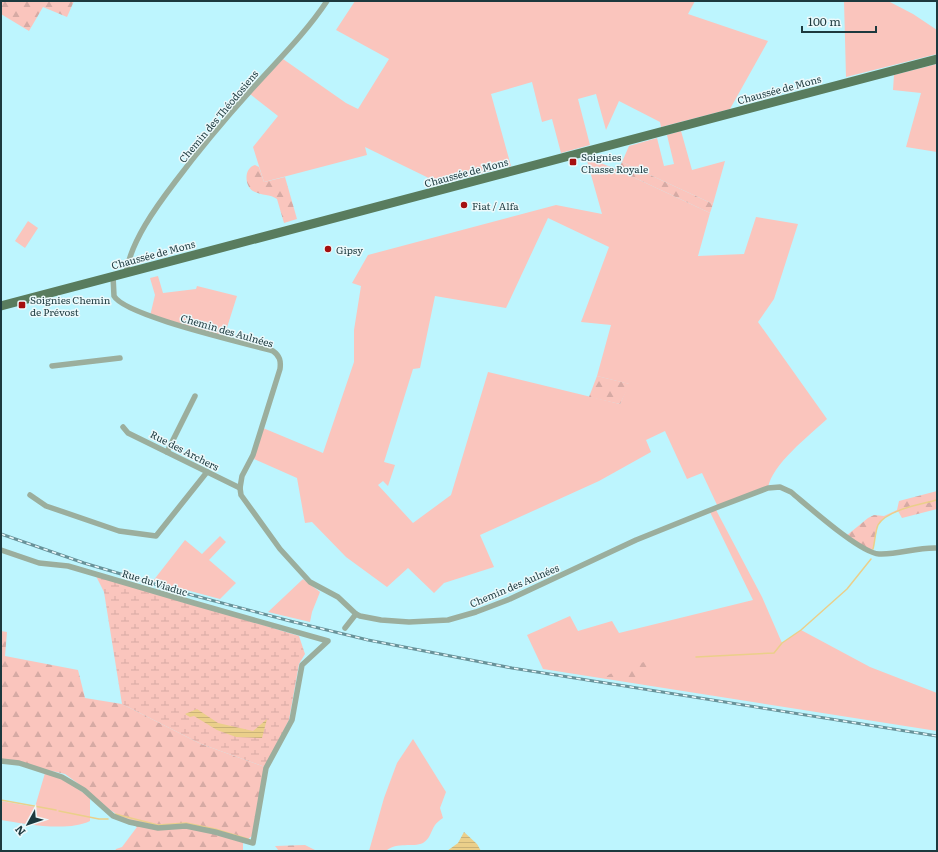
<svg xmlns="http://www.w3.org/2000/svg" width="938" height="852" font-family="Literata,serif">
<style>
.grass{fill:#fac5bd;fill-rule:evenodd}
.forest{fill:url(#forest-firs)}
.wetland{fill:url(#wetland-marsh)}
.water{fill:url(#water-rules)}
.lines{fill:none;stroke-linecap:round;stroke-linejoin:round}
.stream{stroke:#ebcf8a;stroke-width:1.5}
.minor{stroke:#9bae9d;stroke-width:5.5}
.primary{stroke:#597c5e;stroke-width:9}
.rail-casing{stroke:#689299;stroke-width:3}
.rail{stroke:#ecf9fb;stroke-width:1.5;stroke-dasharray:4.5;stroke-linecap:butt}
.poi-dot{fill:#a50f0f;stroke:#ecf9fb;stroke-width:1.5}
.labels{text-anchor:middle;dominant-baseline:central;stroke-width:3;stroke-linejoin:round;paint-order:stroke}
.street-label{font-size:10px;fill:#1c393e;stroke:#ecf9fb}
.poi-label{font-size:10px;fill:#1c393e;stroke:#ecf9fb;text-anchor:start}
</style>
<defs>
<pattern id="forest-firs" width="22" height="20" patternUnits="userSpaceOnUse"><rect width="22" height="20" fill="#fac5bd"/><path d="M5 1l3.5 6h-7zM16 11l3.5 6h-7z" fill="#d6aaa4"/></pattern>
<pattern id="wetland-marsh" width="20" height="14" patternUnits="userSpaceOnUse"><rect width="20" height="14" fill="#fac5bd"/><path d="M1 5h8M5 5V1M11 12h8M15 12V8" fill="none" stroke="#d6aaa4"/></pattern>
<pattern id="water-rules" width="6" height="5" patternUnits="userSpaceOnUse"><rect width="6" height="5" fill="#ebcf8a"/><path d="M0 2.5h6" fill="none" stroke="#c9b278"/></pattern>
</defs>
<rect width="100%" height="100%" fill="#bdf5fe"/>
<g class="grass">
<path d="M355,1H695L688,14L768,41L730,109L661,127L660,122L619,101L606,130L596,94L578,99L590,145L561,153L552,119L542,122L532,82L491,94L511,166L441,184L365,147L367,155L264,182L253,147L278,116L250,94L283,59L346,103L358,109L389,59L336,30Z"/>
<path d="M844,1H888L913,14L937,30V54L846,77Z"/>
<path d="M937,64V152L906,147L921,93L893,90L894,75Z"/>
<path d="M681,131L692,170L725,161L713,204L622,162L629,146L657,138L664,166L674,164L667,135Z"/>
<path d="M586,157L618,170L710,213L698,256L744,254L756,217L798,224L774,299L758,322L827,419C809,436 772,464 768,488L718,507L702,473L687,479L665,431L646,440L651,452L599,481L480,535L494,567L444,583L434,593L408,568L387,587L346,557L312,522L305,523L297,478L254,459L263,428L323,453L354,362V330L361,286L352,283L368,255L556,205L602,214ZM548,218L609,247L581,322L611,325L597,376L629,384L620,404L488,372L451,495L413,523L378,485L383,481L388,486L395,465L384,462L413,369L420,368L435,296L506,308Z"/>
<path d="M28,221L38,228L25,248L15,241Z"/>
<path d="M158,276L163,293L196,289L197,286L237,296L224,337L150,316L155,295L150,278Z"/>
<path d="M715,508L762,597L782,643L801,630L870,667L937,693V731L543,669L527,635L570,616L578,631L612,621L619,633L753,600L709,510Z"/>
<path d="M220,536L226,542L209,560L236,583L220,599L153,581L185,540L202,554Z"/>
<path d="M303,579L320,592L312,612L310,622L268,612Z"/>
<path d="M413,739L446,792L440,808L443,818C440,820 437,822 435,825C431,831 430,839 423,843C413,848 397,841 386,851H369L384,798L397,763Z"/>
<path d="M45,773C62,778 77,787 90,798V821C68,832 25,824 1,820V801L35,807Z"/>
</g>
<g class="forest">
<path d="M1,1H74L67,17L43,7L29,31L1,14Z"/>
<path d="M622,162L713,204L710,213L618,170Z"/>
<path d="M255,165L259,167L264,182L285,177L297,219L284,223L277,199C270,194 261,196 253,191C244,185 244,168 255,165Z"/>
<path d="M597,376L630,384L620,404L589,397Z"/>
<path d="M937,491V509L902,518L898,511L885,517L878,525L872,553L846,536L868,518L874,515L884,516L897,510L899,501Z"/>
<path d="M1,631L7,632L5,656L78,670L85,698L122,704L201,744L265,767L252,836L243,843V851H115L116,849L122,847L137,827L110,810L84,788L65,774L1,759Z"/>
<path d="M658,657L660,665L642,678L637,683L604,678L610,674Z"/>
<path d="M305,845L317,851H279L275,846Z"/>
</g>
<path class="wetland" d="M95,574L299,636L305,654L299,664L289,720L265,767L201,744L122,704L104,592Z"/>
<g class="water">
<path d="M197,709L218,723L253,731L267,719L262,738L236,737L217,730L194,716L190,717L185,714Z"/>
<path d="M464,832L477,844L481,851H465L463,850L462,851H447L458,843Z"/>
</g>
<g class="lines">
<g class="stream">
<path d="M873,549C875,542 875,532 878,525C886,510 922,504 937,500"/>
<path d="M696,657L774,653L782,643L801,630L847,589L871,559"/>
<path d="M1,800L56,810"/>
<path d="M59,811L99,819H108"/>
<path d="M115,814L158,825L186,823L215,829L248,839"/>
</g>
<g class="minor">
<path d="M126,273C131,241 156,207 175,182C199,150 225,119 252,89C278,60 305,34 327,1"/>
<path d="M113,276L114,296C125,316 246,343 273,351C280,356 281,361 280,369L253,455L242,476L240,488L241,495L280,549L310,582L338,597L356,614L360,616L381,620L409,622L448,620L476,612L510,599L636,540L718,507L768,488L780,487L791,492C808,506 860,553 879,554C898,555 917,547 937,548"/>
<path d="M52,366L120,358"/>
<path d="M123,427L128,433L240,488"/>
<path d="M167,452L195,396"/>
<path d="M30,495L46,506L119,531L156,536L207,472"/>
<path d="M1,550L39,563L68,566L194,603L328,641L302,665L292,720L266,768L253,843L215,832L186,826L158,828L129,822L113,816L84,790L62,777L19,763L1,761"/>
<path d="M345,628L356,614"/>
</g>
<path class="primary" d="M1,306L937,59"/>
<defs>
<path id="rail" d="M1,534L84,563L188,594L290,621L368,640L512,668L937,736"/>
</defs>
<use href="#rail" class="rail-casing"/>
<use href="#rail" class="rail"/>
</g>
<g class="poi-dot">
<rect x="569" y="158" width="8" height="8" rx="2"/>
<circle cx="464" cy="205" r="4"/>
<circle cx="328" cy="249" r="4"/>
<rect x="18" y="301" width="8" height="8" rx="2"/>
</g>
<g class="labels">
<g class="street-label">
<text transform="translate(779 89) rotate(-15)">Chaussée de Mons</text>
<text transform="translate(218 116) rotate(-50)">Chemin des Théodosiens</text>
<text transform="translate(466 172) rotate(-15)">Chaussée de Mons</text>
<text transform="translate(153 254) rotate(-15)">Chaussée de Mons</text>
<text transform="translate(227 330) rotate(16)">Chemin des Aulnées</text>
<text transform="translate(185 450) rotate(27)">Rue des Archers</text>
<text transform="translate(155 582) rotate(17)">Rue du Viaduc</text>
<text transform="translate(514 585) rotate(-23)">Chemin des Aulnées</text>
</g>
<g class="poi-label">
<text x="581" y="156">Soignies<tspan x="581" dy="12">Chasse Royale</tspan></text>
<text x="472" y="205">Fiat / Alfa</text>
<text x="336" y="249">Gipsy</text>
<text x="30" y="299">Soignies Chemin<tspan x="30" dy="12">de Prévost</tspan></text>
</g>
</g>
<rect width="938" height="852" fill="none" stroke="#1c393e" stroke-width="4"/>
<g transform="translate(28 824) rotate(230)" stroke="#ecf9fb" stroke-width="3" paint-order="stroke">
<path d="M0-3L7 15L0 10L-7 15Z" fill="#1c393e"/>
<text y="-6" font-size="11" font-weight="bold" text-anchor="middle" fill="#1c393e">N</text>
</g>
<path d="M802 26v6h74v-6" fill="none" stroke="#1c393e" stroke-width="2"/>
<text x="808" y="26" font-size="12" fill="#1c393e" stroke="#ecf9fb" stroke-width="3" paint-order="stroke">100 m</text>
</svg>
